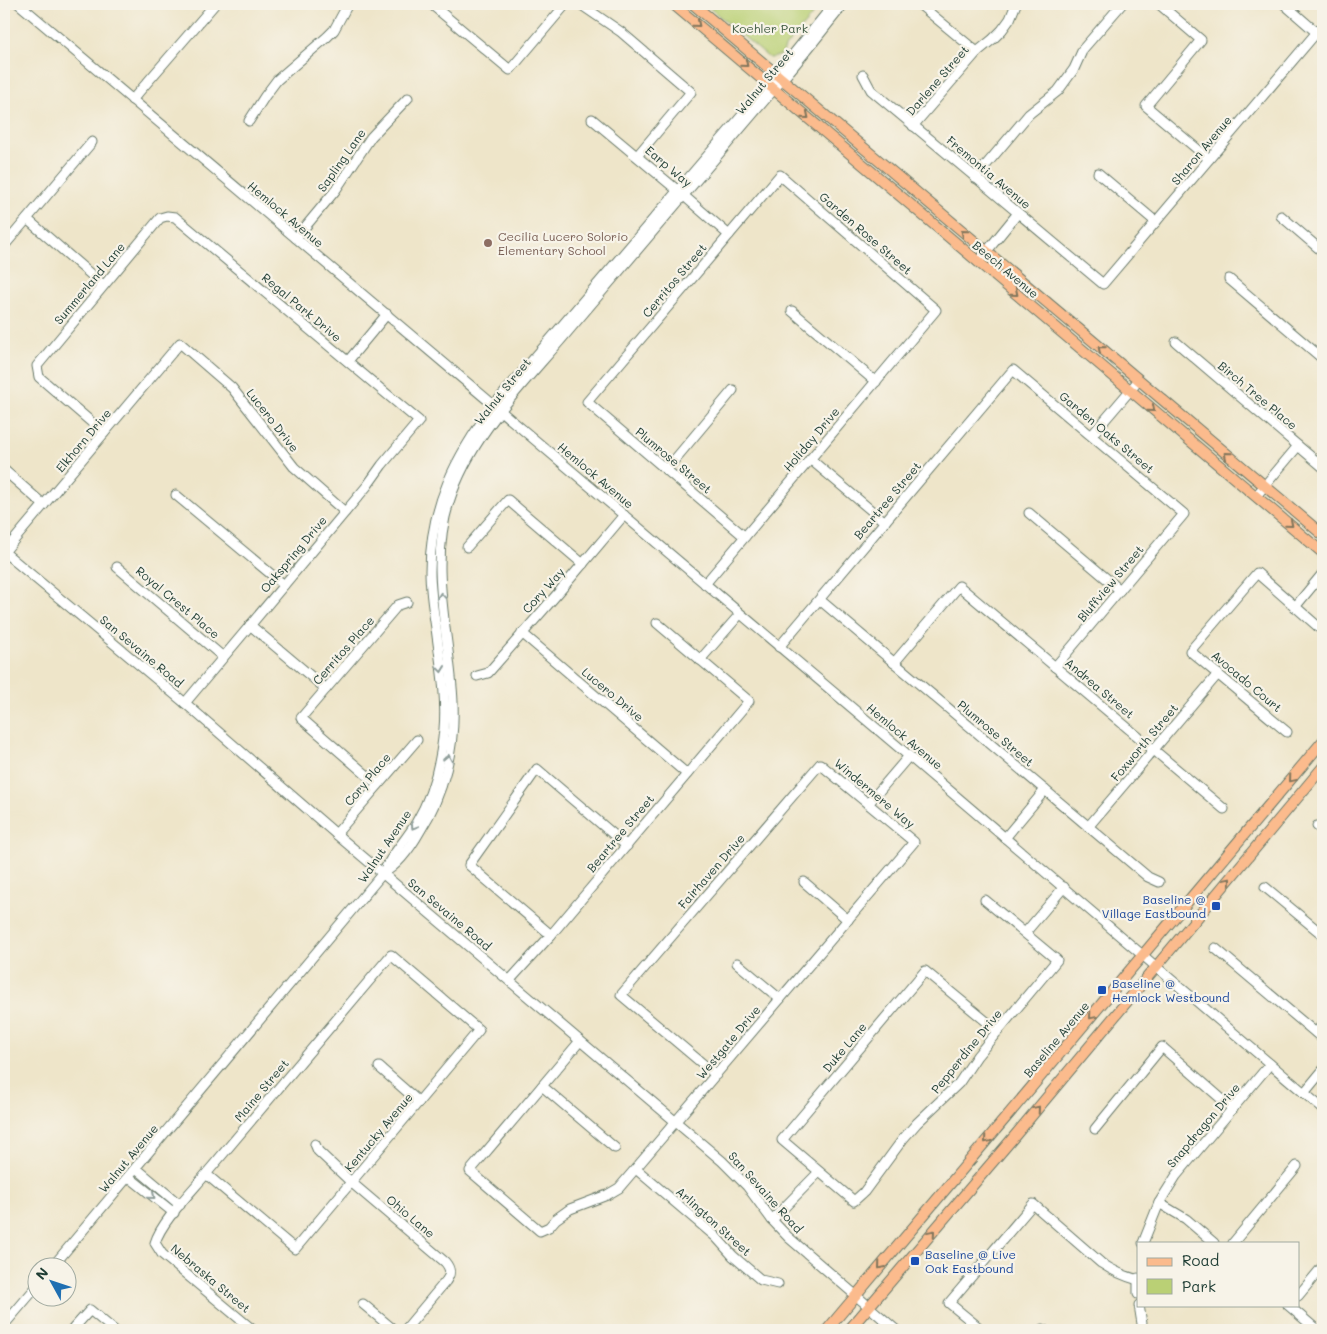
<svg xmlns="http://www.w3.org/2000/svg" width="1327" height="1334" font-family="Mali,sans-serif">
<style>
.green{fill:#bad075;stroke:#6c8654}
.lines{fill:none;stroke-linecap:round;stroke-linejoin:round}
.minor-casing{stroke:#677868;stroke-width:11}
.major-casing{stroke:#677868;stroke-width:12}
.minor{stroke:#fff;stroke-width:9}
.major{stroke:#fbbb8d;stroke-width:10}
.oneway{stroke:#82765c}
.oneway2{stroke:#8f9e9a}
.education-dot{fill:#8d6e63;stroke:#f7f3e8;stroke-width:2}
.transit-dot{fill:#1a4fb4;stroke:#f7f3e8;stroke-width:2}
.labels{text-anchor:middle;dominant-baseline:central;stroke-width:4.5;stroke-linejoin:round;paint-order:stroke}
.park-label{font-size:12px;fill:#3e5a41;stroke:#f7f3e8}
.street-label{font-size:12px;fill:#1f3d34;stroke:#f7f3e8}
.education-label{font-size:12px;fill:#785e54;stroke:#f7f3e8;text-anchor:start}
.transit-label{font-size:12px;fill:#164399;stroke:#f7f3e8;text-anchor:start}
</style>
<rect width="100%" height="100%" fill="#f7f3e8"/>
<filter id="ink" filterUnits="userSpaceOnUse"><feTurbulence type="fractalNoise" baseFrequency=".02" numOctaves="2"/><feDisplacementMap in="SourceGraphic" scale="10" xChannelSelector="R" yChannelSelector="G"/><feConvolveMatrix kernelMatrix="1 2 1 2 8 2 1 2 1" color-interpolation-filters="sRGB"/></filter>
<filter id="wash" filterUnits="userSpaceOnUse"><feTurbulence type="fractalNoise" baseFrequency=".0096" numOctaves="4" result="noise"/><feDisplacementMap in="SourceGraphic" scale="20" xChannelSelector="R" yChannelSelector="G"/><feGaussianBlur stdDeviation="1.12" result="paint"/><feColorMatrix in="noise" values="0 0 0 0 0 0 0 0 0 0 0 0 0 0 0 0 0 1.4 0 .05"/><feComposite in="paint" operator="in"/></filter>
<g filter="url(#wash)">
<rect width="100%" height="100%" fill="#eee5c9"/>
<path class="green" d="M705,4H822L785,47C783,56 777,57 769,58Z"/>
</g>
<g filter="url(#ink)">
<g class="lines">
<defs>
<g id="minor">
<path d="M19,4L909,756L1323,1109"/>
<path d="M431,4L510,70L566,4"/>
<path d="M580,4L621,32L691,92L637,156"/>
<path d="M919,4L977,52"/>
<path d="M1159,4L1201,40L1146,106L1209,159"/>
<path d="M1284,4L1323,38"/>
<path d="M863,75L871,90L1103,284L1317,32"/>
<path d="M132,100L215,4"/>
<path d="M592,119L683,195L729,235"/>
<path d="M249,121L265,96L277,80L327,37L334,30L348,4"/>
<path d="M913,126L977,52L993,39L1002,30L1010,19L1016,4"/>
<path d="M1098,173L1156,222"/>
<path d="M975,178L1029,114L1058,91L1074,69L1083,49L1122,4"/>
<path d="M1281,216L1323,252"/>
<path d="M27,219L103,285"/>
<path d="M296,238L335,191L371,137L408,98"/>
<path d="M4,246L92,142"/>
<path d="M978,262L1018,213"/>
<path d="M1229,279L1323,359"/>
<path d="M792,311L876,382"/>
<path d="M1176,342L1323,467"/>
<path d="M348,361L387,314"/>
<path d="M104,433L39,377L37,366L160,218L167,216L175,217L419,421L382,465L367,486L185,703"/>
<path d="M1092,435L1139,380"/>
<path d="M810,459L885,522"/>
<path d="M4,470L44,505"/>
<path d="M666,470L733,390"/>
<path d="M176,495L284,585"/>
<path d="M1256,496L1298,446"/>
<path d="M1029,513L1120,590"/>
<path d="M467,547L508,500L583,564"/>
<path d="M4,552L185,703L336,834L722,1161L747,1186L772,1220L788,1237L896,1330"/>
<path d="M4,552L180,343L232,388L294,467L345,512"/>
<path d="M117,567L223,657"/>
<path d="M705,584C782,492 859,401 936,310L780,175L587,402L745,537"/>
<path d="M820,600L1148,877L1159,882"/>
<path d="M1295,607L1323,573"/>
<path d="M250,625L326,689"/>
<path d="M522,633L687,774"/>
<path d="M779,647L1013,370L1184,514L1055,667"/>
<path d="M700,660L740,614"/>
<path d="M894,663L959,586L1224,809"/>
<path d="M477,676L488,673L559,592L624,515"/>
<path d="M1287,732L1190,651L1257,573L1323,631"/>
<path d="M378,785L301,718L398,605L407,602"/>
<path d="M868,804L909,756"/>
<path d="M1317,826L1323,831"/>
<path d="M1088,827L1218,674"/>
<path d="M336,834L417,740"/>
<path d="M1005,838L1045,790"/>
<path d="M383,873C399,865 411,847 420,831C444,794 455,747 453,702C450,635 428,569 449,502C471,433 525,383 570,329C638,248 707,168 775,88C799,61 821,32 844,4"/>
<path d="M804,882L848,920"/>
<path d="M1265,887L1323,935"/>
<path d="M985,900L1057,960L977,1056L959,1083L917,1123L903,1139L864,1192L854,1201L782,1140L925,971L998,1031"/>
<path d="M1025,933L1064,887"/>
<path d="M551,935L469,865L537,769L627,846"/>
<path d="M1215,948L1323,1039"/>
<path d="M737,963L780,999"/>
<path d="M510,980L551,935L749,701L657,623"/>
<path d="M1316,1033L1323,1024"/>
<path d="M580,1041L470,1171L540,1231L549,1227L556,1219L570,1209L607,1195L619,1188L914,842L820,764L621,995L716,1075"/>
<path d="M379,1067L419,1102"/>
<path d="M542,1086L615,1148"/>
<path d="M1304,1093L1323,1070"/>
<path d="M1095,1129L1162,1047L1233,1109"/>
<path d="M315,1144L318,1151L352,1183L445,1262C451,1269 451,1274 446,1281L405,1330"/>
<path d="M136,1168L180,1205"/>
<path d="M636,1169L716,1237L733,1256L761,1280L778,1284"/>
<path d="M206,1174L295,1249L479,1030L391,955L206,1174C191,1192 161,1222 155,1243L162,1254L253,1330"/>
<path d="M129,1177L174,1213"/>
<path d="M1159,1203L1186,1219L1214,1243"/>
<path d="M772,1220L819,1172"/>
<path d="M1143,1243L1159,1203L1176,1176L1270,1064"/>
<path d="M1233,1243L1297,1166"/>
<path d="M53,1266L383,873C391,855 406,840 416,823C433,795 441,762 444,729C447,696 440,661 436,628C433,609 430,590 430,571C430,506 456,456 494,405L769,84L834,4"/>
<path d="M1138,1278V1294"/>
<path d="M1298,1296L1323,1266"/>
<path d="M363,1304L394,1330"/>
<path d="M1139,1305L1143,1330"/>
<path d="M1288,1305L1317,1330"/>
<path d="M4,1325L38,1285"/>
<path d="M72,1330L90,1310L114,1330"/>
<path d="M982,1330L949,1303L1033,1204L1101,1263C1113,1271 1124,1276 1138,1280"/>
<path d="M1042,1330L1043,1329"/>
</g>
<g id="major">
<path d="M673,4L1323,553"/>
<path d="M693,4L1323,535"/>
<path d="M827,1330L1323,741"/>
<path d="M849,1330L1013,1138L1323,767"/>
</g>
</defs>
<use href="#minor" class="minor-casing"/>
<use href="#major" class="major-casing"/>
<use href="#minor" class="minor"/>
<use href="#major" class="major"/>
</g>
<defs><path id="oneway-chevron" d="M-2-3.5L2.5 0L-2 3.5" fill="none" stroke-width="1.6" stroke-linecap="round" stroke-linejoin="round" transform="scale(1.25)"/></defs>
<g class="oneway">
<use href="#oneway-chevron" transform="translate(697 24) rotate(40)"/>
<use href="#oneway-chevron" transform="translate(745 64) rotate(39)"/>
<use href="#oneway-chevron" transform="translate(806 116) rotate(40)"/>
<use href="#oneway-chevron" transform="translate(964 233) rotate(-140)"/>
<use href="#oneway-chevron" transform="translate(1015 293) rotate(40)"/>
<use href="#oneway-chevron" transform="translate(1101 349) rotate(-140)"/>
<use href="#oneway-chevron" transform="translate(1152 409) rotate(40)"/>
<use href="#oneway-chevron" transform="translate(1227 455) rotate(-140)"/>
<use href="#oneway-chevron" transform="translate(1290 524) rotate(40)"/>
<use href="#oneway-chevron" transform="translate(1292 779) rotate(130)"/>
<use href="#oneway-chevron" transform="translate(1228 881) rotate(-50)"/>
<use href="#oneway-chevron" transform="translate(1092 1016) rotate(130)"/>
<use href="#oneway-chevron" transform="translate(1037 1109) rotate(-50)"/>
<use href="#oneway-chevron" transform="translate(987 1140) rotate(130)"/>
<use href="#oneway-chevron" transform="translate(932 1233) rotate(-50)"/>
<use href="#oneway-chevron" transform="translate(881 1266) rotate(130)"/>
</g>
<g class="oneway2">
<use href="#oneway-chevron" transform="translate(441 596) rotate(-94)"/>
<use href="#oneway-chevron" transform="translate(441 669) rotate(83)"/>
<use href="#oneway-chevron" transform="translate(448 758) rotate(-79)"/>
<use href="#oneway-chevron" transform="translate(414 826) rotate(121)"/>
<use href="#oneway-chevron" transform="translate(152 1196) rotate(39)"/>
</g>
</g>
<circle class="education-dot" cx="488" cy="243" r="5"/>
<g class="transit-dot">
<rect x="1211" y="901" width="10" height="10" rx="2.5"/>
<rect x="1097" y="985" width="10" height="10" rx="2.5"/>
<rect x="910" y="1256" width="10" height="10" rx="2.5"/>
</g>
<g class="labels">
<g class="park-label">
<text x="770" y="28">Koehler Park</text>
</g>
<g class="street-label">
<text transform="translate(937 80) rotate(-49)">Darlene Street</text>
<text transform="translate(764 81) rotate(-50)">Walnut Street</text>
<text transform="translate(1201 150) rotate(-50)">Sharon Avenue</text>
<text transform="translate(341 160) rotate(-55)">Sapling Lane</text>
<text transform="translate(669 166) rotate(40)">Earp Way</text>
<text transform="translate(989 172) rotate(40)">Fremontia Avenue</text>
<text transform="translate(286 214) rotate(40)">Hemlock Avenue</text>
<text transform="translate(866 233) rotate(41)">Garden Rose Street</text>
<text transform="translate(1006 269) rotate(40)">Beech Avenue</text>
<text transform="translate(674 280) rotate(-50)">Cerritos Street</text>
<text transform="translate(89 283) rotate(-50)">Summerland Lane</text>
<text transform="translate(302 307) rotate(40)">Regal Park Drive</text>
<text transform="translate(502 391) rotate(-51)">Walnut Street</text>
<text transform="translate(1258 395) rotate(40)">Birch Tree Place</text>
<text transform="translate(273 420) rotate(52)">Lucero Drive</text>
<text transform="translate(1107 432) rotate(40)">Garden Oaks Street</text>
<text transform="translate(811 439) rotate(-50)">Holiday Drive</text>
<text transform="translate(83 440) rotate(-50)">Elkhorn Drive</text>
<text transform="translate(674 460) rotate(40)">Plumrose Street</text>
<text transform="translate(596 475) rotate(40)">Hemlock Avenue</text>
<text transform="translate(887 500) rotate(-50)">Beartree Street</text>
<text transform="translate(293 554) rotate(-50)">Oakspring Drive</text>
<text transform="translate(1110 583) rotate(-50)">Bluffview Street</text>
<text transform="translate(543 590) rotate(-48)">Cory Way</text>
<text transform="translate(178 602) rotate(40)">Royal Crest Place</text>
<text transform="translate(343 650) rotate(-49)">Cerritos Place</text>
<text transform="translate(142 651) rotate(40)">San Sevaine Road</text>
<text transform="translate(1247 681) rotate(40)">Avocado Court</text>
<text transform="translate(1100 688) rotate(40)">Andrea Street</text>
<text transform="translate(613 694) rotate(40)">Lucero Drive</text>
<text transform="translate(996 733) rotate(40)">Plumrose Street</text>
<text transform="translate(905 736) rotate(40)">Hemlock Avenue</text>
<text transform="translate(1144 742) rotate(-50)">Foxworth Street</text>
<text transform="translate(367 779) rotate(-50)">Cory Place</text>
<text transform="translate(875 793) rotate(40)">Windermere Way</text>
<text transform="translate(620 833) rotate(-50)">Beartree Street</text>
<text transform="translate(384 846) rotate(-56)">Walnut Avenue</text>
<text transform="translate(711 871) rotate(-49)">Fairhaven Drive</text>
<text transform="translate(450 914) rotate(40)">San Sevaine Road</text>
<text transform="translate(1056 1039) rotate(-50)">Baseline Avenue</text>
<text transform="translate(728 1042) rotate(-50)">Westgate Drive</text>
<text transform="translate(844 1047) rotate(-50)">Duke Lane</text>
<text transform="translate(966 1051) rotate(-51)">Pepperdine Drive</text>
<text transform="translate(261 1090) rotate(-50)">Maine Street</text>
<text transform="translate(1203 1125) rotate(-50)">Snapdragon Drive</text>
<text transform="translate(378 1132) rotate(-50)">Kentucky Avenue</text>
<text transform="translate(128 1158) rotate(-50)">Walnut Avenue</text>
<text transform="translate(766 1192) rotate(48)">San Sevaine Road</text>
<text transform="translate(411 1216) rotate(40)">Ohio Lane</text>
<text transform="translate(714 1221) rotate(42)">Arlington Street</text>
<text transform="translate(211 1278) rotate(40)">Nebraska Street</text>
</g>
<g class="education-label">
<text x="498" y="236">Cecilia Lucero Solorio<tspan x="498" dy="14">Elementary School</tspan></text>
</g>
<g class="transit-label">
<text x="1206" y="899" text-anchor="end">Baseline @<tspan x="1206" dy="14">Village Eastbound</tspan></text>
<text x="1112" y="983">Baseline @<tspan x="1112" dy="14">Hemlock Westbound</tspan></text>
<text x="925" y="1254">Baseline @ Live<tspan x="925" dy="14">Oak Eastbound</tspan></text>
</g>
</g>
<rect width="1327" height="1334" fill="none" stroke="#f7f3e8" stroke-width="20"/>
<rect x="1137" y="1242" width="162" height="65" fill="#f7f3e8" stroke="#a1aaa0"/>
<rect x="1147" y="1258" width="25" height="8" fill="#fbbb8d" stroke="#a1aaa0"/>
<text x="1182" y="1266" font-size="15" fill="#1f3d34">Road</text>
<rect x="1147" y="1279" width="25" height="15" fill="#bad075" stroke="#a1aaa0"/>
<text x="1182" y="1292" font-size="15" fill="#1f3d34">Park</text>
<g transform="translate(52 1282) rotate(310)"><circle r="24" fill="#f7f3e8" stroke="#a1aaa0"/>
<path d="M0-4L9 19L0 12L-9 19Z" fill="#1f6fb2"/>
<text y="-8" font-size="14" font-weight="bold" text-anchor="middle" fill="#1f3d34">N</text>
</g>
</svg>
